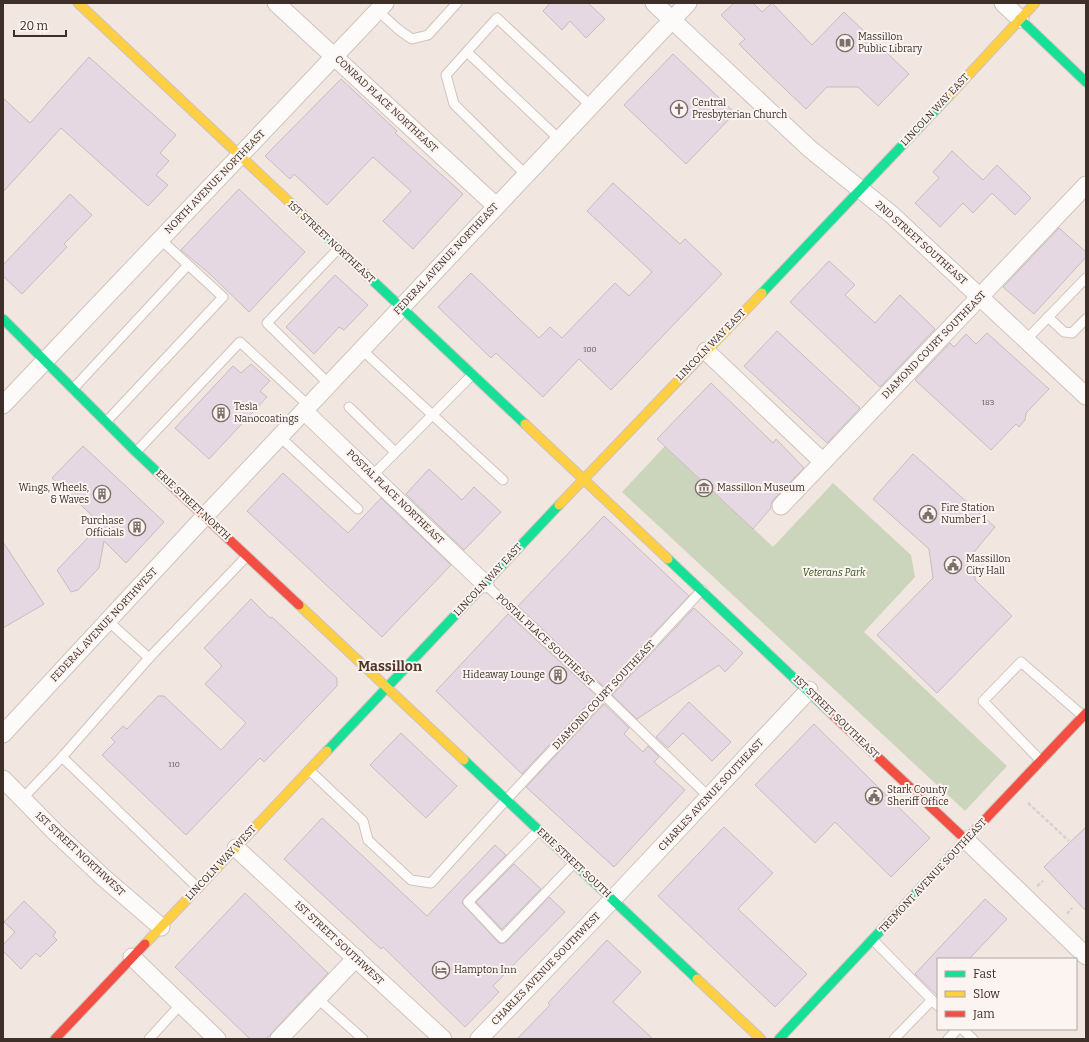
<svg xmlns="http://www.w3.org/2000/svg" width="1089" height="1042" font-family="Bitter,serif">
<style>
.green{fill:#cbd5bb}
.building{fill:#e5d8e2;stroke:#c7bdc1}
.lines{fill:none;stroke-linecap:round;stroke-linejoin:round}
.lane-casing{stroke:#cfc3bd;stroke-width:11}
.street-casing{stroke:#cfc3bd;stroke-width:19}
.fast-casing{stroke:#cfc3bd;stroke-width:11}
.slow-casing{stroke:#cfc3bd;stroke-width:11}
.jam-casing{stroke:#cfc3bd;stroke-width:11}
.path{stroke:#d6d2d1;stroke-width:2.5;stroke-dasharray:4 2;stroke-linecap:butt}
.lane{stroke:#fdfbfa;stroke-width:9}
.street{stroke:#fdfbfa;stroke-width:17}
.fast{stroke:#16e098;stroke-width:9}
.slow{stroke:#ffcf43;stroke-width:9}
.jam{stroke:#f24e42;stroke-width:9}
.labels{text-anchor:middle;dominant-baseline:central;stroke-width:4;stroke-linejoin:round;paint-order:stroke}
.number-label{font-size:8px;fill:#685956}
.poi-label{font-size:10px;fill:#3e2f28;stroke:#fcf4f0;text-anchor:start}
.street-label{font-size:10px;fill:#3e2f28;stroke:#fcf4f0}
.park-label{font-size:10px;font-style:italic;fill:#325619;stroke:#fcf4f0}
.district-label{font-size:14px;font-weight:bold;fill:#533628;stroke:#fcf4f0}
</style>
<rect width="100%" height="100%" fill="#f2e6e1"/>
<path class="green" d="M665,446L773,547L833,483L911,555L915,577L864,632L1007,766L965,811L622,492Z"/>
<g class="building">
<path d="M550,3H588L605,19L586,38L570,21L562,30L543,11Z"/>
<path d="M734,3H753L762,12L772,3L812,45L844,12L909,74L878,106L858,87H827L806,109L764,69L739,44L745,39L721,15Z"/>
<path d="M673,54L735,113L686,164L624,105Z"/>
<path d="M89,57L176,135L160,153L169,161L156,175L168,185L148,206L61,128L3,192V98L30,123Z"/>
<path d="M341,79L397,131L395,133L463,194L413,249L383,221L411,191L373,157L327,205L294,174L290,179L265,156Z"/>
<path d="M952,151L983,180L997,165L1031,198L1015,215L992,193L973,213L963,203L940,227L915,203L939,178L933,172Z"/>
<path d="M613,183L680,244L685,239L722,274L611,390L579,359L543,397L496,353L491,358L438,307L471,273L539,338L550,327L562,338L615,283L629,296L652,272L587,211Z"/>
<path d="M239,189L305,252L249,312L210,274L181,250Z"/>
<path d="M70,194L92,215L64,244L67,247L22,294L3,276V265Z"/>
<path d="M1059,228L1086,252V257L1034,314L1003,287Z"/>
<path d="M829,261L855,285L845,295L875,323L900,295L935,329L880,387L790,302Z"/>
<path d="M335,275L368,305L344,330L339,327L314,354L286,327Z"/>
<path d="M777,331L860,408L827,443L744,366Z"/>
<path d="M987,333L1049,389L1026,413L1025,420L1019,427L1016,424L991,450L915,380L950,343L954,347L966,334L976,344Z"/>
<path d="M251,364L270,381L260,391L267,397L209,459L175,428L233,366L241,373Z"/>
<path d="M711,383L773,443L776,439L804,468L774,499L771,503V508L753,529L657,439Z"/>
<path d="M83,446L164,522L126,563L104,541L99,568L78,590L71,592L57,570L101,524L52,478Z"/>
<path d="M913,454L995,527L974,552L975,580L1012,616L937,693L877,635L933,578L929,549L873,499Z"/>
<path d="M429,469L462,500L474,487L501,512L464,550L406,494Z"/>
<path d="M283,473L348,533L381,498L451,565L382,637L247,511Z"/>
<path d="M604,516L689,596L604,687L518,606Z"/>
<path d="M3,542L44,604L3,628Z"/>
<path d="M251,599L270,618L272,617L337,678V686L264,762L260,758L186,835L102,755L115,742L111,738L123,726L127,729L158,696H164L221,750L246,723L205,684L222,666L204,648Z"/>
<path d="M694,608L743,653L725,672L719,665L637,719L612,695Z"/>
<path d="M508,614L596,695L522,774L436,691Z"/>
<path d="M689,702L731,742L712,761L683,733L668,748L656,737Z"/>
<path d="M604,704L629,728L624,734L643,752L648,746L659,757L654,762L685,790L614,867L526,787Z"/>
<path d="M814,724L930,838L891,877L835,822L815,843L755,785Z"/>
<path d="M401,733L457,786L426,818L370,765Z"/>
<path d="M322,818L427,916L495,845L506,855L464,898L462,903L498,942L501,944L506,942L549,897L565,912L493,986L499,992L465,1027L383,947L381,949L284,859Z"/>
<path d="M724,827L773,873L738,909L807,974L775,1007L658,896Z"/>
<path d="M1086,827V911L1044,867Z"/>
<path d="M514,864L541,889L502,929L476,902Z"/>
<path d="M245,893L328,973L266,1039H250L175,967Z"/>
<path d="M985,899L1007,919L969,959H938V996L915,974Z"/>
<path d="M24,901L56,932L53,936L57,940L40,957L36,953L21,969L3,951V945L15,932L4,922Z"/>
<path d="M607,940L641,972L613,1002L653,1039H517L550,1005L548,1003Z"/>
</g>
<g class="lines">
<defs>
<g id="lane">
<path d="M378,11L399,30L412,39L428,35L457,3"/>
<path d="M467,52L559,139"/>
<path d="M526,175L454,104L446,75L497,18L591,106"/>
<path d="M1048,317L1064,332L1072,333L1086,319"/>
<path d="M1026,340L1086,278"/>
<path d="M361,349L503,480"/>
<path d="M329,384L267,323L338,249"/>
<path d="M73,389L188,265"/>
<path d="M349,407L395,452"/>
<path d="M106,422L223,297L160,239"/>
<path d="M280,437L358,509"/>
<path d="M136,452L240,342L309,406"/>
<path d="M372,476L472,375"/>
<path d="M485,584L604,695L709,797"/>
<path d="M108,621L149,658"/>
<path d="M1041,761L983,701L1021,662L1083,716"/>
<path d="M309,770L363,821L368,840L411,880L431,883L506,800L702,590"/>
<path d="M22,799L62,757"/>
<path d="M539,830L468,902L502,938L574,863"/>
<path d="M198,888L62,757L149,658L247,556"/>
<path d="M873,940L938,1006"/>
<path d="M317,998L363,1039"/>
<path d="M962,1029L973,1039"/>
<path d="M149,1039L181,1004"/>
<path d="M894,1039L932,1000"/>
<path d="M948,1039L956,1031V1029"/>
</g>
<g id="street">
<path d="M276,3L496,206"/>
<path d="M654,3L810,149L891,214L1086,396"/>
<path d="M1003,3L1020,19"/>
<path d="M706,351L823,462"/>
<path d="M3,405L385,3"/>
<path d="M304,411L485,584"/>
<path d="M781,506L1086,185"/>
<path d="M3,734L205,516L688,3"/>
<path d="M3,779L56,833L104,878L161,927"/>
<path d="M966,840L1086,956"/>
<path d="M236,848L443,1039"/>
<path d="M132,957L217,1039"/>
<path d="M279,1039L356,958"/>
<path d="M479,1039L613,899L809,690"/>
</g>
<g id="fast">
<path d="M1020,19L1086,82"/>
<path d="M318,229L525,424"/>
<path d="M762,293L949,96"/>
<path d="M3,319L136,452L173,487"/>
<path d="M668,559L833,715"/>
<path d="M327,751L559,505"/>
<path d="M464,760L697,979"/>
<path d="M779,1039L959,847"/>
</g>
<g id="slow">
<path d="M78,3L318,229"/>
<path d="M949,96L1035,3"/>
<path d="M525,424L668,559"/>
<path d="M559,505L762,293"/>
<path d="M299,605L464,760"/>
<path d="M145,944L327,751"/>
<path d="M697,979L761,1039"/>
</g>
<g id="jam">
<path d="M173,487L299,605"/>
<path d="M833,715L966,840"/>
<path d="M959,847L1086,713"/>
<path d="M55,1039L145,944"/>
</g>
</defs>
<use href="#lane" class="lane-casing"/>
<use href="#street" class="street-casing"/>
<use href="#fast" class="fast-casing"/>
<use href="#slow" class="slow-casing"/>
<use href="#jam" class="jam-casing"/>
<g class="path">
<path d="M1028,803L1069,841"/>
<path d="M1037,886L1043,881"/>
<path d="M1067,914L1072,908"/>
</g>
<use href="#lane" class="lane"/>
<use href="#street" class="street"/>
<use href="#fast" class="fast"/>
<use href="#slow" class="slow"/>
<use href="#jam" class="jam"/>
</g>
<defs>
<symbol id="library-ring" viewBox="-11 -11 22 22"><circle r="9.5" fill="#fcf4f0" stroke="#7d6f69" stroke-width="1.5"/><path d="M-6-4Q-3-5.5-.7-3.5V5Q-3 3-6 4ZM6-4Q3-5.5 .7-3.5V5Q3 3 6 4Z" fill="#7d6f69"/></symbol>
<symbol id="church-ring" viewBox="-11 -11 22 22"><circle r="9.5" fill="#fcf4f0" stroke="#7d6f69" stroke-width="1.5"/><path d="M-1.2-6h2.4v3.5h3.3v2.4h-3.3V6h-2.4V-.1h-3.3v-2.4h3.3Z" fill="#7d6f69"/></symbol>
<symbol id="building-ring" viewBox="-11 -11 22 22"><circle r="9.5" fill="#fcf4f0" stroke="#7d6f69" stroke-width="1.5"/><path d="M-4-6H4V6H1V3H-1V6H-4ZM-2.5-4.3h1.7v1.8h-1.7ZM.8-4.3h1.7v1.8H.8ZM-2.5-1h1.7V.8h-1.7ZM.8-1h1.7V.8H.8Z" fill="#7d6f69"/></symbol>
<symbol id="museum-ring" viewBox="-11 -11 22 22"><circle r="9.5" fill="#fcf4f0" stroke="#7d6f69" stroke-width="1.5"/><path d="M0-6L6-3V-2H-6V-3ZM-5-1h2V3h-2ZM-1-1h2V3h-2ZM3-1h2V3H3ZM-6 4H6V6H-6Z" fill="#7d6f69"/></symbol>
<symbol id="civic-ring" viewBox="-11 -11 22 22"><circle r="9.5" fill="#fcf4f0" stroke="#7d6f69" stroke-width="1.5"/><path d="M-.6-6.5H3V-4.5H.6V-3L4-1V1h2V6H-6V1h2V-1L-.6-3ZM-1.2 2.5V6h2.4V2.5Z" fill="#7d6f69"/></symbol>
<symbol id="hotel-ring" viewBox="-11 -11 22 22"><circle r="9.5" fill="#fcf4f0" stroke="#7d6f69" stroke-width="1.5"/><path d="M-6-4.5h1.5V1H6V5H4.5V3h-9V5H-6ZM-4 0a1.8 1.8 0 1 1 3.6 0ZM.5 0V-2.5h3Q6-2.5 6 0Z" fill="#7d6f69"/></symbol>
</defs>
<g fill-rule="evenodd">
<use href="#library-ring" x="835" y="33" width="20" height="20"/>
<use href="#church-ring" x="669" y="99" width="20" height="20"/>
<use href="#building-ring" x="211" y="403" width="20" height="20"/>
<use href="#museum-ring" x="694" y="478" width="20" height="20"/>
<use href="#building-ring" x="92" y="484" width="20" height="20"/>
<use href="#civic-ring" x="918" y="504" width="20" height="20"/>
<use href="#building-ring" x="127" y="517" width="20" height="20"/>
<use href="#civic-ring" x="943" y="555" width="20" height="20"/>
<use href="#building-ring" x="548" y="665" width="20" height="20"/>
<use href="#civic-ring" x="864" y="786" width="20" height="20"/>
<use href="#hotel-ring" x="431" y="960" width="20" height="20"/>
</g>
<g class="labels">
<g class="number-label">
<text x="590" y="349">100</text>
<text x="988" y="402">183</text>
<text x="174" y="764">110</text>
</g>
<g class="poi-label">
<text x="858" y="37">Massillon<tspan x="858" dy="12">Public Library</tspan></text>
<text x="692" y="103">Central<tspan x="692" dy="12">Presbyterian Church</tspan></text>
<text x="234" y="407">Tesla<tspan x="234" dy="12">Nanocoatings</tspan></text>
<text x="89" y="488" text-anchor="end">Wings, Wheels,<tspan x="89" dy="12">&amp; Waves</tspan></text>
<text x="717" y="488">Massillon Museum</text>
<text x="941" y="508">Fire Station<tspan x="941" dy="12">Number 1</tspan></text>
<text x="124" y="521" text-anchor="end">Purchase<tspan x="124" dy="12">Officials</tspan></text>
<text x="966" y="559">Massillon<tspan x="966" dy="12">City Hall</tspan></text>
<text x="545" y="675" text-anchor="end">Hideaway Lounge</text>
<text x="887" y="790">Stark County<tspan x="887" dy="12">Sheriff Office</tspan></text>
<text x="454" y="970">Hampton Inn</text>
</g>
<g class="street-label">
<text transform="translate(386 104) rotate(43)">CONRAD PLACE NORTHEAST</text>
<text transform="translate(935 110) rotate(-47)">LINCOLN WAY EAST</text>
<text transform="translate(215 182) rotate(-46)">NORTH AVENUE NORTHEAST</text>
<text transform="translate(331 242) rotate(43)">1ST STREET NORTHEAST</text>
<text transform="translate(921 243) rotate(42)">2ND STREET SOUTHEAST</text>
<text transform="translate(446 259) rotate(-47)">FEDERAL AVENUE NORTHEAST</text>
<text transform="translate(711 345) rotate(-46)">LINCOLN WAY EAST</text>
<text transform="translate(934 345) rotate(-46)">DIAMOND COURT SOUTHEAST</text>
<text transform="translate(395 497) rotate(44)">POSTAL PLACE NORTHEAST</text>
<text transform="translate(193 505) rotate(43)">ERIE STREET NORTH</text>
<text transform="translate(488 580) rotate(-47)">LINCOLN WAY EAST</text>
<text transform="translate(104 625) rotate(-47)">FEDERAL AVENUE NORTHWEST</text>
<text transform="translate(545 640) rotate(43)">POSTAL PLACE SOUTHEAST</text>
<text transform="translate(604 695) rotate(-47)">DIAMOND COURT SOUTHEAST</text>
<text transform="translate(836 717) rotate(44)">1ST STREET SOUTHEAST</text>
<text transform="translate(711 795) rotate(-47)">CHARLES AVENUE SOUTHEAST</text>
<text transform="translate(80 854) rotate(43)">1ST STREET NORTHWEST</text>
<text transform="translate(221 863) rotate(-47)">LINCOLN WAY WEST</text>
<text transform="translate(574 863) rotate(43)">ERIE STREET SOUTH</text>
<text transform="translate(933 876) rotate(-47)">TREMONT AVENUE SOUTHEAST</text>
<text transform="translate(339 943) rotate(43)">1ST STREET SOUTHWEST</text>
<text transform="translate(546 969) rotate(-46)">CHARLES AVENUE SOUTHWEST</text>
</g>
<g class="park-label">
<text x="834" y="573">Veterans Park</text>
</g>
<g class="district-label">
<text x="390" y="666">Massillon</text>
</g>
</g>
<rect width="1089" height="1042" fill="none" stroke="#3e2f28" stroke-width="8"/>
<rect x="937" y="958" width="140" height="72" fill="#fcf4f0" stroke="#b0a5a0"/>
<rect x="945" y="971" width="20" height="6" fill="#16e098" stroke="#b0a5a0"/>
<text x="973" y="978" font-size="12" fill="#3e2f28">Fast</text>
<rect x="945" y="991" width="20" height="6" fill="#ffcf43" stroke="#b0a5a0"/>
<text x="973" y="998" font-size="12" fill="#3e2f28">Slow</text>
<rect x="945" y="1011" width="20" height="6" fill="#f24e42" stroke="#b0a5a0"/>
<text x="973" y="1018" font-size="12" fill="#3e2f28">Jam</text>
<path d="M14 30v6h52v-6" fill="none" stroke="#3e2f28" stroke-width="2"/>
<text x="20" y="30" font-size="12" fill="#3e2f28" stroke="#fcf4f0" stroke-width="3" paint-order="stroke">20 m</text>
</svg>
